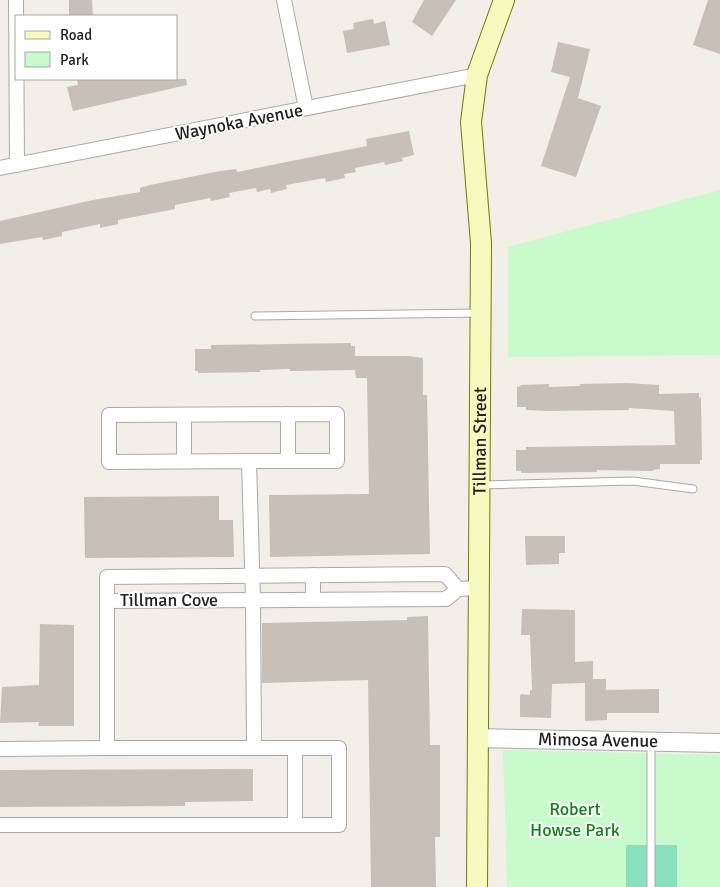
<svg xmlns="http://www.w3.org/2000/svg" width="720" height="887" font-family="Signika,sans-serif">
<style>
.park{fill:#c8facc}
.pitch{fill:#88e0be}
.building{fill:#c7bfb8}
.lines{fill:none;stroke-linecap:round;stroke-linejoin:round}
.service-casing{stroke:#a9a9a9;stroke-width:9}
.minor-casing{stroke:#a9a9a9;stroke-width:16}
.tertiary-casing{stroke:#a9a9a9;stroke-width:20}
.secondary-casing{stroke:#707d05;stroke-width:22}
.service{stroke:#fff;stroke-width:7}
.minor{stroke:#fff;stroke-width:14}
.tertiary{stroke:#fff;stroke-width:18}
.secondary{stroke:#f7fabf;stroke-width:20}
.labels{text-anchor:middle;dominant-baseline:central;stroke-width:4;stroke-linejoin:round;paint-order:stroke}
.street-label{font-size:18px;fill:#222;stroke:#fff}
.park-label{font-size:18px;fill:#0c8416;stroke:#fff}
</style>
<rect width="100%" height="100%" fill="#f2efe9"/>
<g class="park">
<path d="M720,190V355L508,357V247Z"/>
<path d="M503,750L720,755V887H507Z"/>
</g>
<rect class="pitch" x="626" y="845" width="51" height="42"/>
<g class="building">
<path d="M69,0H92L93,16H69Z"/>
<path d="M424,0H456L432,36L412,22Z"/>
<path d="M708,0H720V54L693,45Z"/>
<path d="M373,19L374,24L385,21L390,45L347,53L343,31L354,29L353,23Z"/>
<path d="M558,42L590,49L578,98L601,106L576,177L541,166L570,77L551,72Z"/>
<path d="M85,79H186L187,85L73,111L67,87L78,85L77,80Z"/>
<path d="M409,131L414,155L402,158L403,161L385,165L384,162L355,168L356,172L344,174L345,178L326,182L325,178L286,185L287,189L271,193L270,189L257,192L256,188L229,193L230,197L211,201L210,198L175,205V209L118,220V224L100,228V224L62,232V236L43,240L42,237L0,244V221L93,200L140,192V188L150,185L220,171L236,169L237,172L367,146L366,139Z"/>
<path d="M351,343V346H355V356H408L423,358V395H427L430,554L270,557L269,495L369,494L367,378H356L355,370L290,371V369L260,370V372L198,373V371H195V349H211V345Z"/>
<path d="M627,383L659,385V394L699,393V398L701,397L702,460H700V464H660V469L653,470V471L597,470V472L521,473V471H516V450H526V447L675,445L674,411L629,408V410L547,411L526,410V407H517V387L521,386V385L549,384V387L580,386V384Z"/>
<path d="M219,496V520H233L234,557L85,558L84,497Z"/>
<path d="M525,536H565V553H559V564L526,565Z"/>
<path d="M522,609L575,610V662L593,661V679H606V690L659,689V713H607V720L585,721V683L552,684L551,718L520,717V696L521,694L530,695V690H532L530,635H521Z"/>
<path d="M428,616L430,745H440V837H435L436,887H371L368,680L262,683V623L407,620V617Z"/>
<path d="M40,624L74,625V726H38L39,722L0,723L2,687L39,685Z"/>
<path d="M253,769V801L185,802V806L0,807V770Z"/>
</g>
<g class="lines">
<defs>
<g id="service">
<path d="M255,316L480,313"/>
<path d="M482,485L633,481L693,489"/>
<path d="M651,742V887"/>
</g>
<g id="minor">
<path d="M16,0L17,165"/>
<path d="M284,0L306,108"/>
<path d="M0,168L477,75"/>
<path d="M288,414V461"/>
<path d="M184,461V415"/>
<path d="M249,461L109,462V415L337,414V461H249L253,600L254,748"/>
<path d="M313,600V575"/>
<path d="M107,601L446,599L458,589L478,588"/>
<path d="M0,749L107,748"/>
<path d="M295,749V825"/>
<path d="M0,825H339V748H107V577L445,574L458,589"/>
</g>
<path id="tertiary" d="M477,738L720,743"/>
<g id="secondary">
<path id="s1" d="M477,887L481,243L471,122L477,75L504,0"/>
</g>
</defs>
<use href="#service" class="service-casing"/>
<use href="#minor" class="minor-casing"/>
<use href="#tertiary" class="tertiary-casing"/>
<use href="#secondary" class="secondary-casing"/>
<use href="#service" class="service"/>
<use href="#minor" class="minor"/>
<use href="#tertiary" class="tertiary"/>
<use href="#secondary" class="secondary"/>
</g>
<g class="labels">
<g class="street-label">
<text transform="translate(239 122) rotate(-11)">Waynoka Avenue</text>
<text stroke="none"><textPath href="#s1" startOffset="446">Tillman Street</textPath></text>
<text x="169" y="600">Tillman Cove</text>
<text transform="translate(598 740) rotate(1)">Mimosa Avenue</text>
</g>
<g class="park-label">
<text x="575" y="809">Robert<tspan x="575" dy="21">Howse Park</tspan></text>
</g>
</g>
<rect x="15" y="15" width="162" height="65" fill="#ffffff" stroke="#a7a7a7"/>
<rect x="25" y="31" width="25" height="8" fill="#f7fabf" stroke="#a7a7a7"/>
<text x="60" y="40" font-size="15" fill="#222222">Road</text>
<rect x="25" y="52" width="25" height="15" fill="#c8facc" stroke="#a7a7a7"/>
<text x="60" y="65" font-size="15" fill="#222222">Park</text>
</svg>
